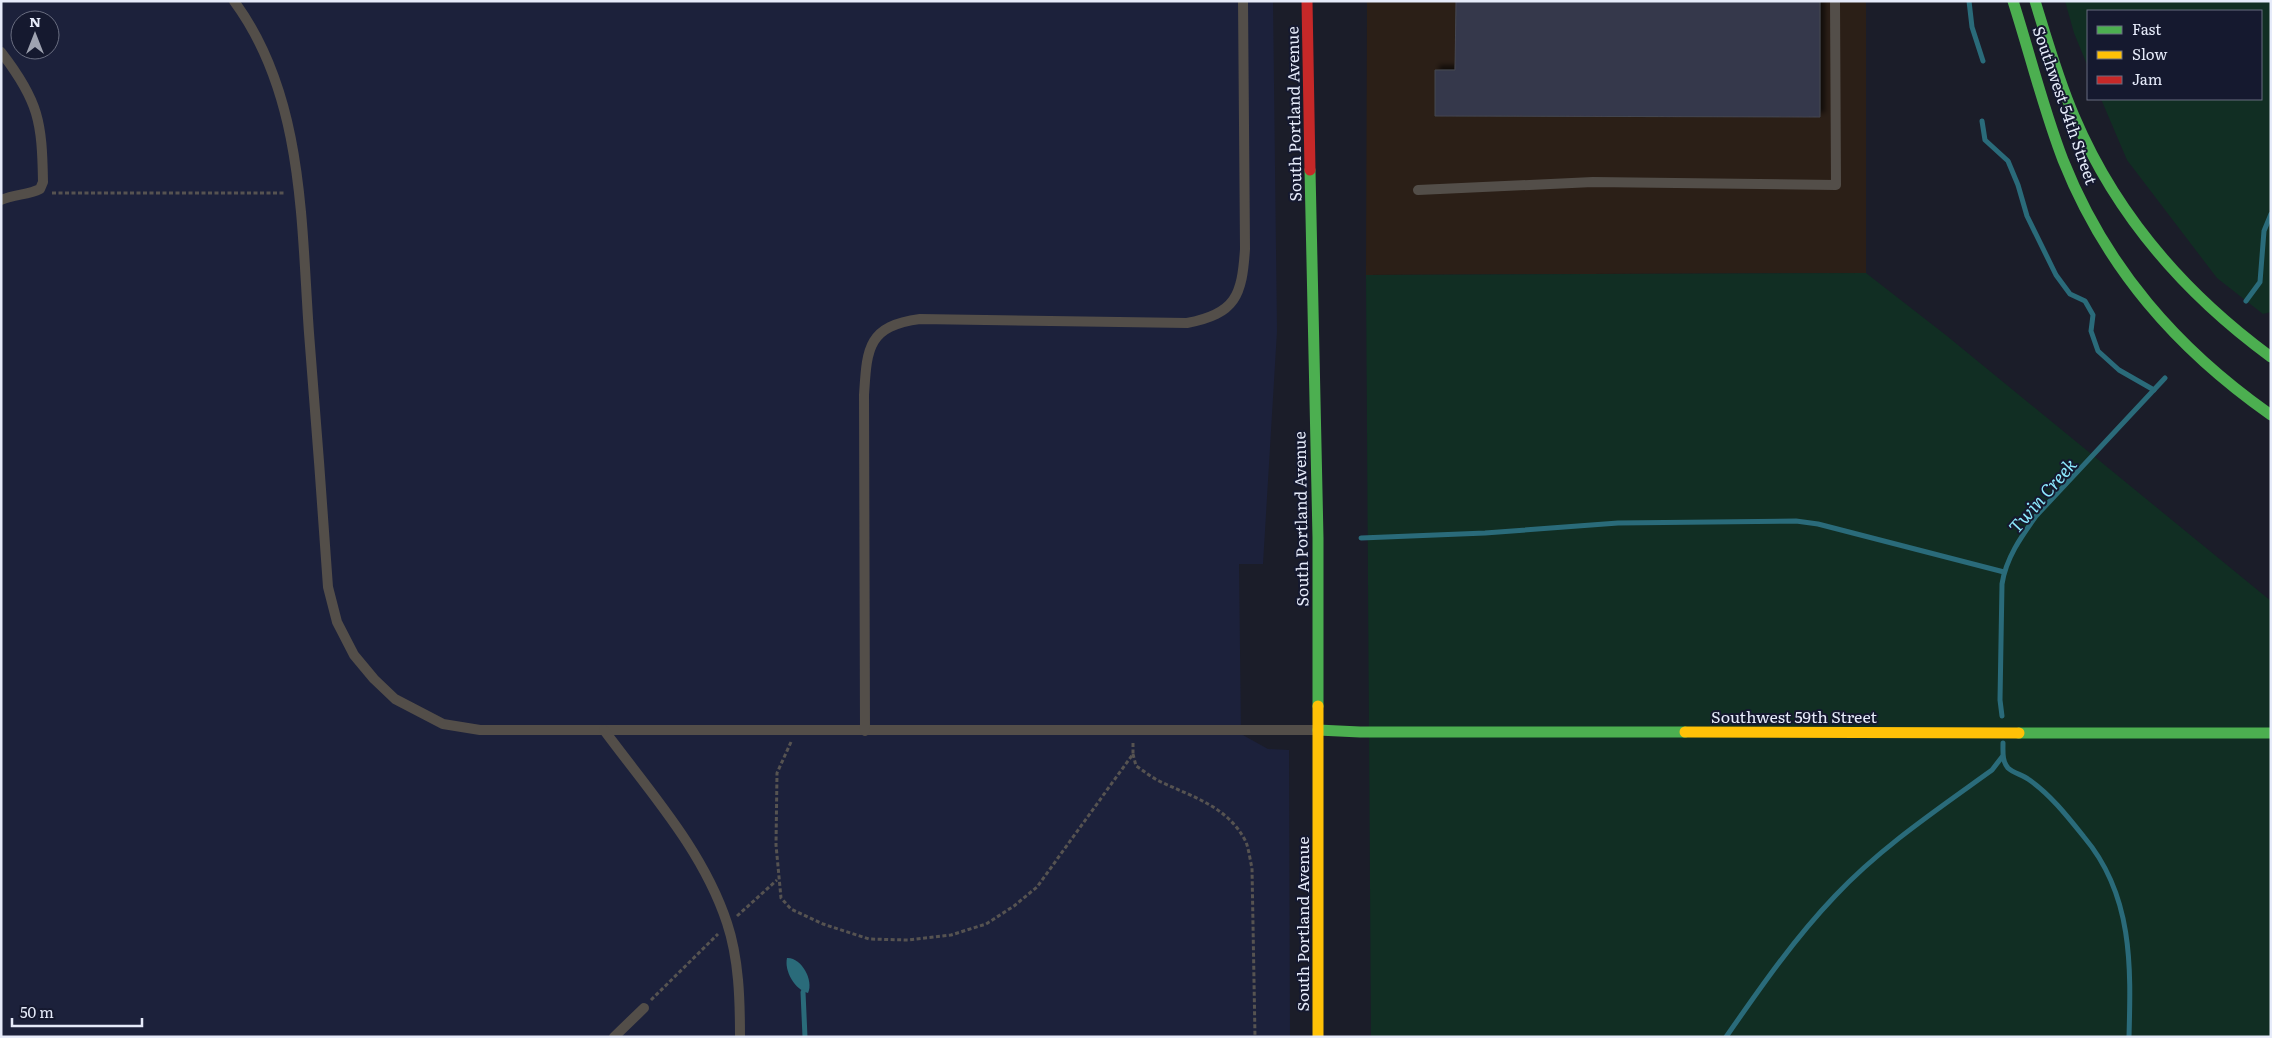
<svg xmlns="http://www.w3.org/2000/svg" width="2272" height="1038" font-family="Literata,serif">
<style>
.commercial{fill:#2b1f17}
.built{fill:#1c213b;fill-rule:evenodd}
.green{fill:#112e23}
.water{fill:#2a6b7a}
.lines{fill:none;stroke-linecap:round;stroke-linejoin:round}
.stream{stroke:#2a6b7a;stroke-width:5}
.building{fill:#36384b;stroke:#444651;filter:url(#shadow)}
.path{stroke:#565351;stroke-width:3;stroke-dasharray:4 2.5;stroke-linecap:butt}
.lane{stroke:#534e49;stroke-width:10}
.fast{stroke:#4caf50;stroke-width:11}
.slow{stroke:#ffc107;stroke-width:11}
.jam{stroke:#c62828;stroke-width:11}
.labels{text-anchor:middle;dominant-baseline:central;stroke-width:4;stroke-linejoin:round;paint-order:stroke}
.street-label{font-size:16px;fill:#e6ebfa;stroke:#15192f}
.water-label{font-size:18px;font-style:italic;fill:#8ce8fd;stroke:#15192f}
</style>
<defs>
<filter id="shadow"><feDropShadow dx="4.5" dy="-4.5" stdDeviation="2.5" flood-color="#0009"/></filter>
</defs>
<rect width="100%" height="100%" fill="#1b1d29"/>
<path class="commercial" d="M1367,1H1866V273L1366,275Z"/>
<path class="built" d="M1,1H1273L1277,331L1263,564H1239L1241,734L1268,749L1289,750L1290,1037H1ZM20,20H50V50H20Z"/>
<g class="green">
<path d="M2065,1H2271V312L2263,314L2217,278L2127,160L2101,99H2261V11H2088V67L2074,33Z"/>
<path d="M1866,273L1947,336L2271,601V1037H1371L1366,275Z"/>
</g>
<path class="water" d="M787,958C801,957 814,980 808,993C795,990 784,971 787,958Z"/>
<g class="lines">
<g class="stream">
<path d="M1969,1L1972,27L1983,61"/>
<path d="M1982,121L1985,140L2008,161L2018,185L2027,216L2056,275L2070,294L2085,301L2093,315L2091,331L2098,351L2119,370L2154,390"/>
<path d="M2246,301L2260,282L2264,231L2271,214"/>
<path d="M1361,538L1485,533L1618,523L1796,521L1818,524L2004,572"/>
<path d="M2002,716L2000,700L2002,584C2006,558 2021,537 2036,516L2165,378"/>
<path d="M2003,743C2003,752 2002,761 2008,768C2013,773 2023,775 2028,779C2050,794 2068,817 2084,837C2133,895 2131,966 2129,1037"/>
<path d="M803,992L805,1037"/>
<path d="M1726,1037C1760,988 1794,939 1835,896C1881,847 1938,809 1992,770L2002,757"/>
</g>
</g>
<path class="building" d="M1456,1H1820V117L1435,116V70H1455Z"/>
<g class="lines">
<g class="path">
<path d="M52,193H286"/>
<path d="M791,742L777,773L776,845L781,898L791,909L823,924L869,939L908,940L951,935L986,924L1014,906L1037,887L1133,754V742"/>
<path d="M1133,754L1136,766C1144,771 1151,777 1159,781C1192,797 1228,806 1246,842C1249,850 1250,860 1252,868L1255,1037"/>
<path d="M737,916L777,880"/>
<path d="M651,1000L718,934"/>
</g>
<g class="lane">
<path d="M234,1C304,96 301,221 309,333C316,418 322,502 328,587L337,622L354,655L374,679L395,699L443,724L480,730H1316"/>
<path d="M1,52C39,101 42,122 43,182L40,189C28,195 14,194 1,200"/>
<path d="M1418,190L1593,182L1836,185L1835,1"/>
<path d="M604,730C649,791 703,850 727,923C739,959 740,1000 740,1037"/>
<path d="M865,731L864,395C867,349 867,326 920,319L1187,323C1236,314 1242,295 1245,249L1243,1"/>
<path d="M614,1037L644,1008"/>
</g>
<g class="fast">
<path d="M2013,1C2030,54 2043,108 2063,160C2106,268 2177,349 2271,415"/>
<path d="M2035,1C2047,40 2058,79 2074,116C2116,215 2185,294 2271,357"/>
<path d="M1310,170L1318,538V706"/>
<path d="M1318,730L1360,732H1685"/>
<path d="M2019,733H2271"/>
</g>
<g class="slow">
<path d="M1318,706V1037"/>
<path d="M1685,732L2019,733"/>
</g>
<path class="jam" d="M1307,1L1310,170"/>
</g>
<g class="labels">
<g class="street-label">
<text transform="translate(2066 105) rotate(71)">Southwest 54th Street</text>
<text transform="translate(1293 114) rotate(-91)">South Portland Avenue</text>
<text transform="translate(1300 519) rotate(-91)">South Portland Avenue</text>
<text x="1794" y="716">Southwest 59th Street</text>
<text transform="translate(1302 924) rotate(-90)">South Portland Avenue</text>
</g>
<g class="water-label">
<text transform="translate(2042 495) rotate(-49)">Twin Creek</text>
</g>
</g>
<rect width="2272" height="1038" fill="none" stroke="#e6ebfa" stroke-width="5"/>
<rect x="2087" y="10" width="175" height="90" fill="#15192f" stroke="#696d80"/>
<rect x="2097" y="26" width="25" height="8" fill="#4caf50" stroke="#696d80"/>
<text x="2132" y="35" font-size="15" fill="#e6ebfa">Fast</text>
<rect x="2097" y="51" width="25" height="8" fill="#ffc107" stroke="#696d80"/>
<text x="2132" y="60" font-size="15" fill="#e6ebfa">Slow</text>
<rect x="2097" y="76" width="25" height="8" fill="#c62828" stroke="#696d80"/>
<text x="2132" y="85" font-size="15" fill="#e6ebfa">Jam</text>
<g transform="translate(35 35)"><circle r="24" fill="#15192f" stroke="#696d80"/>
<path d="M0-4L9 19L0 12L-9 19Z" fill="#9fa3b1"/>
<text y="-8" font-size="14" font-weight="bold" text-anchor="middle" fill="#e6ebfa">N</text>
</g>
<path d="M12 1018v8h130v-8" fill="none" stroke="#e6ebfa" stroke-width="2.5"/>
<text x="20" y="1018" font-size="15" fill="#e6ebfa" stroke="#15192f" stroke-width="4" paint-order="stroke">50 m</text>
</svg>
